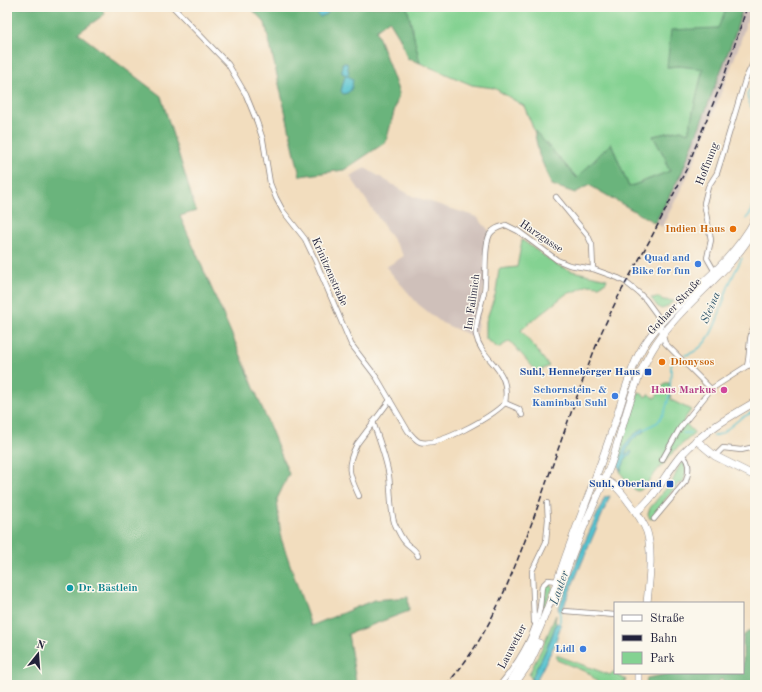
<svg xmlns="http://www.w3.org/2000/svg" width="762" height="692" font-family="'Old Standard TT',serif">
<style>
.industrial{fill:#cfc0ba}
.green{fill:#84d292;stroke:#537a66}
.forest{fill:#6bb47c;stroke:#466b5c}
.water{fill:#56c2cf;stroke:#3c7285}
.lines{fill:none;stroke-linecap:round;stroke-linejoin:round}
.stream{stroke:#56c2cf;stroke-width:1.5}
.street-casing{stroke:#8a807c;stroke-width:6}
.secondary-casing{stroke:#8a807c;stroke-width:8}
.street{stroke:#fff;stroke-width:4.5}
.secondary{stroke:#fff;stroke-width:7}
.rail{stroke:#22223b;stroke-width:1.5;stroke-dasharray:6 3;stroke-linecap:butt}
.food-dot{fill:#e8710a;stroke:#fbf7ec;stroke-width:1.5}
.shop-dot{fill:#3f7fe0;stroke:#fbf7ec;stroke-width:1.5}
.transit-dot{fill:#1a4fb4;stroke:#fbf7ec;stroke-width:1.5}
.hotel-dot{fill:#d1479c;stroke:#fbf7ec;stroke-width:1.5}
.culture-dot{fill:#0f9aa8;stroke:#fbf7ec;stroke-width:1.5}
.labels{text-anchor:middle;dominant-baseline:central;stroke-width:3;stroke-linejoin:round;paint-order:stroke}
.street-label{font-size:11px;fill:#22223b;stroke:#fbf7ec}
.food-label{font-size:11px;font-weight:bold;fill:#c56008;stroke:#fbf7ec;text-anchor:end}
.shop-label{font-size:11px;font-weight:bold;fill:#366cbe;stroke:#fbf7ec;text-anchor:end}
.transit-label{font-size:11px;font-weight:bold;fill:#164399;stroke:#fbf7ec;text-anchor:end}
.hotel-label{font-size:11px;font-weight:bold;fill:#b23c85;stroke:#fbf7ec;text-anchor:end}
.culture-label{font-size:11px;font-weight:bold;fill:#0d838f;stroke:#fbf7ec;text-anchor:start}
.water-label{font-size:12px;font-style:italic;fill:#345a6f;stroke:#fbf7ec}
</style>
<rect width="100%" height="100%" fill="#fbf7ec"/>
<filter id="ink" filterUnits="userSpaceOnUse"><feTurbulence type="fractalNoise" baseFrequency=".025" numOctaves="2"/><feDisplacementMap in="SourceGraphic" scale="8" xChannelSelector="R" yChannelSelector="G"/><feConvolveMatrix kernelMatrix="1 2 1 2 8 2 1 2 1" color-interpolation-filters="sRGB"/></filter>
<filter id="wash" filterUnits="userSpaceOnUse"><feTurbulence type="fractalNoise" baseFrequency=".012" numOctaves="4" result="noise"/><feDisplacementMap in="SourceGraphic" scale="16" xChannelSelector="R" yChannelSelector="G"/><feGaussianBlur stdDeviation="0.9" result="paint"/><feColorMatrix in="noise" values="0 0 0 0 0 0 0 0 0 0 0 0 0 0 0 0 0 1.4 0 .05"/><feComposite in="paint" operator="in"/></filter>
<g filter="url(#wash)">
<rect width="100%" height="100%" fill="#f2ddbe"/>
<g class="industrial">
<path d="M743,7H751L739,46L699,150L689,173L662,227L655,223L682,172L735,34Z"/>
<path d="M365,168L412,196L477,217L491,233L488,243L486,276L476,333L470,335L442,323L418,304L386,267L404,256L350,176Z"/>
</g>
<g class="green">
<path d="M407,7H727L719,28L667,67L679,66L703,68L688,134L681,130L653,136L667,161L665,162L670,171L629,187L611,144L577,178L534,130L524,106L494,88L472,85L420,63Z"/>
<path d="M522,240L557,265L572,271L607,279L606,282L599,286L588,285L576,291L566,294L521,330L549,366L537,372L510,341L498,348L486,339V321L496,292L499,269L517,267Z"/>
<path d="M659,297L663,300L674,301L665,308L661,309L657,306L651,298Z"/>
<path d="M665,383H669L671,400L691,410L683,421L695,433L673,452L641,490L637,491C629,486 619,473 618,464C616,451 634,406 639,392L646,397L648,394L655,398Z"/>
<path d="M683,461C688,467 686,477 682,484L679,483L663,502L665,505L653,518L650,519L648,514L650,508L668,486L670,487L679,466Z"/>
<path d="M550,584L553,588L542,610L545,587Z"/>
<path d="M556,615L555,622L556,623L548,646L532,680L529,674L542,648Z"/>
<path d="M556,655L610,675L613,672L626,680L623,685H600L589,673L557,660Z"/>
</g>
<g class="forest">
<path d="M7,7H101L105,14L78,33L161,96L196,211L180,216L239,351L289,474L277,499L281,538L311,626L374,600L408,597L409,611L348,634L356,681L348,685H7Z"/>
<path d="M250,7H407L420,63L407,58L400,38L389,20L376,30L399,93L386,142L344,170L300,176L265,23Z"/>
<path d="M727,7H743L735,34L682,172L655,223L589,185L575,193L552,185L539,155L534,130L577,178L611,143L629,187L670,171L665,162L667,161L653,136L681,130L688,133L703,69L679,66L667,67L671,30L718,28Z"/>
<path d="M749,631L755,632V685H728L721,679L716,685H646L647,678L674,673H743V636Z"/>
</g>
<g class="water">
<path d="M316,7L327,8L329,10L327,14L320,17L314,10Z"/>
<path d="M342,63H347L349,74L346,75L342,73Z"/>
<path d="M345,76H348L353,79C352,87 352,93 343,94L341,91Z"/>
<path d="M644,428L645,431C633,438 630,441 625,455L631,451L632,453L626,458L621,471L618,465C626,444 624,440 644,428Z"/>
<path d="M610,496L566,600L563,610H558L583,546L605,497Z"/>
<path d="M556,623L561,625L554,646L537,679L536,685H532C531,674 539,665 543,656C548,645 553,635 556,623Z"/>
</g>
<g class="lines">
<g class="stream">
<path d="M751,107C748,99 743,90 755,88"/>
<path d="M746,219L752,211L755,198"/>
<path d="M685,355C713,349 720,310 728,287C732,277 737,268 742,258"/>
<path d="M643,430L658,422L665,411L670,393L671,366L675,359"/>
<path d="M683,433H690"/>
<path d="M713,436L721,434L741,418L755,411"/>
<path d="M558,625L560,621V609"/>
</g>
</g>
</g>
<g filter="url(#ink)">
<g class="lines">
<defs>
<g id="street">
<path d="M173,7L228,64L246,95L257,122L263,140L270,183L276,198L283,211L305,239L316,262L351,344L377,378L408,431C412,435 415,440 420,442C439,447 491,417 505,403"/>
<path d="M556,197L588,236L592,245L593,269"/>
<path d="M715,272L707,258L711,240L704,203L708,187L717,173L722,157L745,80L755,59"/>
<path d="M747,366C751,351 747,338 755,325"/>
<path d="M505,403C511,366 482,363 476,335C474,325 482,303 484,292C487,276 483,247 490,234C494,228 500,227 506,225L518,231L557,260L569,265L593,269L618,278L624,281L639,293L646,300L657,315L665,343L711,389"/>
<path d="M505,403L519,409L522,415"/>
<path d="M373,422C379,440 386,457 389,476C391,491 390,507 394,522C397,529 401,538 406,543C412,549 415,548 418,556"/>
<path d="M715,456L723,448L741,450L755,447"/>
<path d="M662,460L680,428L711,389L747,366L755,364"/>
<path d="M359,496C349,474 345,467 357,444L390,400"/>
<path d="M654,519L686,481C689,472 690,461 682,455"/>
<path d="M565,611L615,615"/>
<path d="M534,622L532,571L546,542L548,519L547,503"/>
<path d="M500,685C518,663 535,636 540,607C541,600 541,593 542,586L548,580L558,581"/>
</g>
<g id="secondary">
<path d="M696,440L715,456L755,476"/>
<path d="M600,478C613,482 620,490 628,501C635,510 643,521 647,532C653,553 649,582 647,603"/>
<path d="M636,512C656,497 666,472 682,454C703,432 729,417 755,402"/>
<path d="M555,601C564,580 570,557 580,536C590,511 603,486 612,461C624,424 632,384 652,350C679,304 729,276 755,228"/>
<path d="M638,673V685"/>
<path d="M508,685C537,645 550,602 566,556C581,514 598,473 612,431C621,406 627,378 639,354C651,331 669,314 687,297C713,274 739,250 755,220"/>
<path d="M514,685L530,662L539,643"/>
</g>
</defs>
<use href="#street" class="street-casing"/>
<use href="#secondary" class="secondary-casing"/>
<use href="#street" class="street"/>
<use href="#secondary" class="secondary"/>
<path class="rail" d="M446,685C488,639 509,582 531,525C555,460 576,395 602,331L618,297L651,238L686,170L724,77L747,7"/>
</g>
</g>
<g class="food-dot">
<circle cx="733" cy="229" r="4"/>
<circle cx="662" cy="362" r="4"/>
</g>
<g class="shop-dot">
<circle cx="698" cy="264" r="4"/>
<circle cx="615" cy="396" r="4"/>
<circle cx="583" cy="649" r="4"/>
</g>
<g class="transit-dot">
<rect x="644" y="368" width="8" height="8" rx="2"/>
<rect x="666" y="480" width="8" height="8" rx="2"/>
</g>
<circle class="hotel-dot" cx="724" cy="390" r="4"/>
<circle class="culture-dot" cx="70" cy="588" r="4"/>
<g class="labels">
<g class="street-label">
<text transform="translate(708 164) rotate(-69)">Hoffnung</text>
<text transform="translate(541 237) rotate(34)">Harzgasse</text>
<text transform="translate(329 272) rotate(66)">Krinitzenstraße</text>
<text transform="translate(473 302) rotate(-82)">Im Fallmich</text>
<text transform="translate(675 307) rotate(-47)">Gothaer Straße</text>
<text transform="translate(513 647) rotate(-62)">Lauwetter</text>
</g>
<g class="food-label">
<text x="725" y="229">Indien Haus</text>
<text x="670" y="362" text-anchor="start">Dionysos</text>
</g>
<g class="shop-label">
<text x="690" y="258">Quad and<tspan x="690" dy="13">Bike for fun</tspan></text>
<text x="607" y="390">Schornstein- &amp;<tspan x="607" dy="13">Kaminbau Suhl</tspan></text>
<text x="575" y="649">Lidl</text>
</g>
<g class="transit-label">
<text x="640" y="372">Suhl, Henneberger Haus</text>
<text x="662" y="484">Suhl, Oberland</text>
</g>
<g class="hotel-label">
<text x="716" y="390">Haus Markus</text>
</g>
<g class="culture-label">
<text x="78" y="588">Dr. Bästlein</text>
</g>
<g class="water-label">
<text transform="translate(711 308) rotate(-67)">Steina</text>
<text transform="translate(560 588) rotate(-71)">Lauter</text>
</g>
</g>
<rect width="762" height="692" fill="none" stroke="#fbf7ec" stroke-width="24"/>
<rect x="614" y="602" width="130" height="72" fill="#fbf7ec" stroke="#a4a2a5"/>
<rect x="622" y="615" width="20" height="6" fill="#ffffff" stroke="#a4a2a5"/>
<text x="650" y="622" font-size="12" fill="#22223b">Straße</text>
<rect x="622" y="635" width="20" height="6" fill="#22223b" stroke="#a4a2a5"/>
<text x="650" y="642" font-size="12" fill="#22223b">Bahn</text>
<rect x="622" y="652" width="20" height="12" fill="#84d292" stroke="#a4a2a5"/>
<text x="650" y="662" font-size="12" fill="#22223b">Park</text>
<g transform="translate(38 654) rotate(17)" stroke="#fbf7ec" stroke-width="3" paint-order="stroke">
<path d="M0-3L7 15L0 10L-7 15Z" fill="#22223b"/>
<text y="-6" font-size="11" font-weight="bold" text-anchor="middle" fill="#22223b">N</text>
</g>
</svg>
